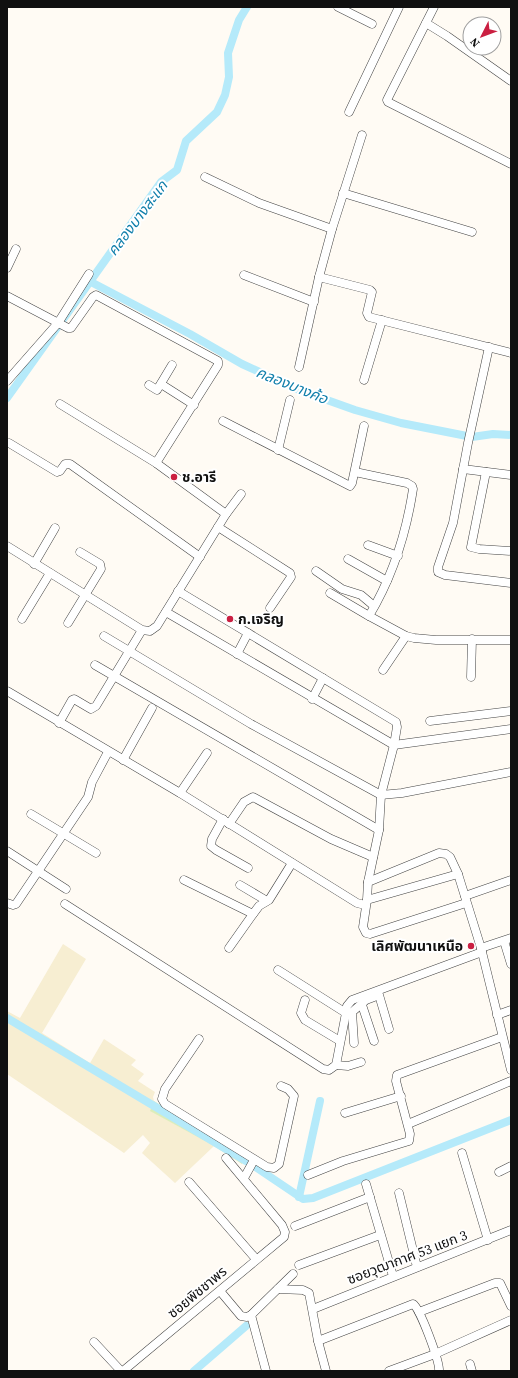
<svg xmlns="http://www.w3.org/2000/svg" width="518" height="1378" font-family="'Source Serif 4','Noto Sans Thai',serif">
<style>
.farmland{fill:#f7eed2}
.green{fill:#dcedba}
.lines{fill:none;stroke-linecap:round;stroke-linejoin:round}
.canal{stroke:#b5eafa;stroke-width:8}
.minor-casing{stroke:#434343;stroke-width:9}
.minor{stroke:#fff;stroke-width:8}
.poi-dot{fill:#ca1f41;stroke:#fff;stroke-width:1.5}
.labels{text-anchor:middle;dominant-baseline:central;stroke-width:4;stroke-linejoin:round;paint-order:stroke}
.poi-label{font-size:14px;font-weight:bold;fill:#101010;stroke:#fff;text-anchor:start}
.street-label{font-size:14px;fill:#101010;stroke:#fff}
.water-label{font-size:15px;font-style:italic;fill:#117fab;stroke:#fff}
</style>
<rect width="100%" height="100%" fill="#fffbf4"/>
<path class="farmland" d="M63,944L86,959L42,1033L90,1063L104,1039L136,1060L131,1065L144,1074L138,1081L155,1092L153,1097L154,1101L151,1111L214,1146L175,1183L142,1153L150,1143L143,1135L124,1153L7,1074V1011L20,1018Z"/>
<path class="green" d="M154,1101L245,1157L242,1164L214,1146L150,1111Z"/>
<g class="lines">
<g class="canal">
<path d="M91,282L190,334L242,364L299,390L355,410L401,423L472,437L493,434L511,435"/>
<path d="M7,398L161,182L177,170L186,141L217,112L225,95L229,77L228,53L239,20L247,7"/>
<path d="M7,1018L246,1161"/>
<path d="M257,1168L303,1199L313,1198L511,1120"/>
<path d="M299,1197L320,1101"/>
<path d="M194,1371L246,1326"/>
</g>
<defs>
<g id="minor">
<path d="M338,7L372,24"/>
<path d="M434,7L387,100L388,102L511,164"/>
<path d="M426,23L447,36L511,81"/>
<path d="M349,112L399,7"/>
<path d="M205,177L259,203L332,229"/>
<path d="M343,193L472,232"/>
<path d="M7,268L16,249"/>
<path d="M244,275L314,302"/>
<path d="M319,277L370,290L372,292L367,313L369,317L511,353"/>
<path d="M7,296L68,328H71L93,297L96,295L218,361V365L156,463"/>
<path d="M489,347L468,443L453,523L438,567V572L445,575L511,583"/>
<path d="M299,367L319,277L332,229L362,135"/>
<path d="M364,380L382,320"/>
<path d="M7,381L58,323L89,274"/>
<path d="M161,384L194,405"/>
<path d="M149,385L157,390L172,365"/>
<path d="M60,404L156,463L226,514"/>
<path d="M223,421L350,486L352,483L364,426"/>
<path d="M9,443L57,472L60,471L65,464H70L200,557"/>
<path d="M278,450L290,400"/>
<path d="M463,469L511,475"/>
<path d="M355,472L407,483L412,486L413,489C406,535 393,576 369,616L406,636L414,638L436,640H511"/>
<path d="M486,472L471,547L479,549L511,551"/>
<path d="M218,527L290,573L291,577L270,608"/>
<path d="M368,545L398,556"/>
<path d="M7,546L142,630L150,631L157,626L226,514L241,494"/>
<path d="M348,559L387,581"/>
<path d="M34,564L55,528"/>
<path d="M316,571L342,589L361,595L374,606"/>
<path d="M178,591L396,722L397,727L394,745L381,795L379,830L368,882L367,900L363,927L366,933L370,934L466,903"/>
<path d="M330,593L369,616"/>
<path d="M166,612L394,745L511,729"/>
<path d="M22,619L50,573"/>
<path d="M68,623L101,569L100,564L80,552"/>
<path d="M104,636L251,724L381,795L402,793L511,772"/>
<path d="M237,654L248,633"/>
<path d="M95,665L379,830"/>
<path d="M383,670L406,636"/>
<path d="M471,677L472,639"/>
<path d="M7,691L180,793L357,903L365,905"/>
<path d="M312,699L323,678"/>
<path d="M430,721L511,711"/>
<path d="M59,723L72,700L74,699L91,709L96,706L142,630"/>
<path d="M123,760L152,708"/>
<path d="M180,793L207,753"/>
<path d="M31,814L96,853"/>
<path d="M223,819L212,839L211,846L216,850L248,868"/>
<path d="M229,824L244,802L253,797L331,839L373,857"/>
<path d="M7,851L66,889"/>
<path d="M184,880L253,914L259,906L269,900L292,863"/>
<path d="M368,882L439,853L446,854L450,857L458,874L481,948L511,1070"/>
<path d="M240,885L267,901"/>
<path d="M465,896L511,880"/>
<path d="M367,900L458,874"/>
<path d="M7,903L13,905L16,904L88,797L92,782L108,752"/>
<path d="M65,904L323,1069L329,1070L336,1065L346,1013L347,1006L352,1000L482,952"/>
<path d="M504,941L511,964"/>
<path d="M229,948L253,914"/>
<path d="M481,948L511,938"/>
<path d="M278,970L346,1013"/>
<path d="M379,995L389,1029"/>
<path d="M305,1000L301,1013L305,1020L340,1041"/>
<path d="M362,1005L374,1041"/>
<path d="M497,1015L511,1010"/>
<path d="M199,1039L165,1089L162,1099L165,1104L267,1167L274,1168L279,1164L294,1096L288,1089L281,1086"/>
<path d="M354,1043L352,1012L366,1000L374,997"/>
<path d="M336,1065L348,1066L361,1062"/>
<path d="M345,1113L401,1096"/>
<path d="M408,1124L511,1081"/>
<path d="M462,1153L488,1240"/>
<path d="M499,1172L511,1166"/>
<path d="M308,1175L343,1161L409,1141L410,1134L396,1081L397,1075L502,1037"/>
<path d="M244,1178L254,1160"/>
<path d="M189,1182L256,1259"/>
<path d="M366,1184L393,1276"/>
<path d="M399,1193L417,1267"/>
<path d="M295,1226L370,1197"/>
<path d="M299,1265L380,1235"/>
<path d="M278,1289L303,1290L309,1293L318,1341L326,1371"/>
<path d="M220,1291L241,1316L247,1317L251,1315L266,1371"/>
<path d="M313,1309L511,1230"/>
<path d="M419,1312L495,1283H500L511,1306"/>
<path d="M251,1315L293,1274"/>
<path d="M318,1341L413,1304C420,1308 440,1362 439,1371"/>
<path d="M94,1342L121,1371"/>
<path d="M470,1364L472,1371"/>
<path d="M123,1371L284,1237L285,1232L282,1225L226,1158"/>
<path d="M389,1371L435,1354L511,1320"/>
</g>
</defs>
<use href="#minor" class="minor-casing"/>
<use href="#minor" class="minor"/>
</g>
<g class="poi-dot">
<circle cx="174" cy="477" r="4"/>
<circle cx="230" cy="619" r="4"/>
<circle cx="471" cy="946" r="4"/>
</g>
<g class="labels">
<g class="poi-label">
<text x="182" y="477">ช.อารี</text>
<text x="238" y="619">ก.เจริญ</text>
<text x="463" y="946" text-anchor="end">เลิศพัฒนาเหนือ</text>
</g>
<g class="street-label">
<text transform="translate(407 1257) rotate(-21)">ซอยวุฒากาศ 53 แยก 3</text>
<text transform="translate(197 1292) rotate(-40)">ซอยพิชชาพร</text>
</g>
<g class="water-label">
<text transform="translate(137 218) rotate(-53)">คลองบางสะแก</text>
<text transform="translate(292 385) rotate(22)">คลองบางค้อ</text>
</g>
</g>
<rect width="518" height="1378" fill="none" stroke="#101010" stroke-width="16"/>
<g transform="translate(482 36) rotate(228)"><circle r="19" fill="#ffffff" stroke="#9f9f9f"/>
<path d="M0-3L7 15L0 10L-7 15Z" fill="#ca1f41"/>
<text y="-6" font-size="11" font-weight="bold" text-anchor="middle" fill="#101010">N</text>
</g>
</svg>
